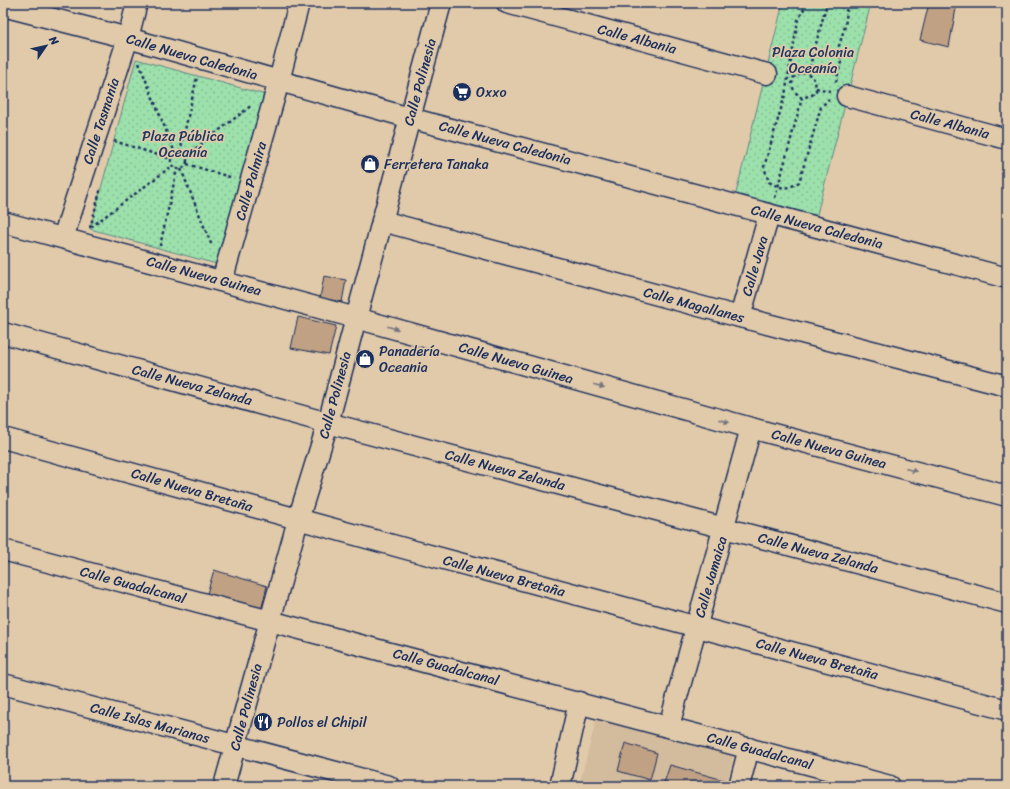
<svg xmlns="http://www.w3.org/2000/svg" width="1010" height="789" font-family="Sriracha,sans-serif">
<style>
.built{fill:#d3bb9d}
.park{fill:url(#park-dots);stroke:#5c8884}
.building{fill:#c0a183;stroke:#1b2f5e}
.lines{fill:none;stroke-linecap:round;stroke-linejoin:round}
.minor-casing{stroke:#1b2f5e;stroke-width:23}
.path{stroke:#1b2f5e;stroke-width:2.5;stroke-dasharray:3 3;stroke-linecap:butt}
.minor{stroke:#e1caaa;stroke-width:20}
.oneway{fill:#747580}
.labels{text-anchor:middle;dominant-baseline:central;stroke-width:3.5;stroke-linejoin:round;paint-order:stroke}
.street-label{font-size:14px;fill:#1b2f5e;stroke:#e1caaa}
.park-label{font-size:14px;fill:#213862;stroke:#e1caaa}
.poi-label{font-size:14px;fill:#1b2f5e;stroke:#e1caaa;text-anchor:start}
</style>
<defs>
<pattern id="park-dots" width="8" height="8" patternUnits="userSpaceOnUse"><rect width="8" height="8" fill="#9ce0ab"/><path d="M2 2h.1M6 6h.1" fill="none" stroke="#86c096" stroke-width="1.8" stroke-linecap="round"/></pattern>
</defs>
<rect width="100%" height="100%" fill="#e1caaa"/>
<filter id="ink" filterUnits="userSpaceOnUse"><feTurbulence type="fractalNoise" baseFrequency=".025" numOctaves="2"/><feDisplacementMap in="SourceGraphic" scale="8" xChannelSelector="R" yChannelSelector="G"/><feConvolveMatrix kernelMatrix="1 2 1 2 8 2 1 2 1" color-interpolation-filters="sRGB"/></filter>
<g filter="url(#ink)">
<path class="built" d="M597,717L734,754L726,786H579Z"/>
<g class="park">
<path d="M783,3H871L816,218L735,197Z"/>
<path d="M136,59L266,95L220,265L90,229Z"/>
</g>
<g class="building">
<path d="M929,3H957L949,47L920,40Z"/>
<path d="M324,276L346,280L342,302L320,298Z"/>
<path d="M298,317L336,326L329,355L291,348Z"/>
<path d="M214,570L267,586L261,611L206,597Z"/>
<path d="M625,743L657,753L650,780L618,771Z"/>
<path d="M670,765L727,781L726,786H663Z"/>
</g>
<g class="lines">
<defs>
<g id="minor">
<path d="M507,3L767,74"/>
<path d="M3,6L128,38L410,118L1007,278"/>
<path d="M847,96L1007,139"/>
<path d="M382,221L740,317L1007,386"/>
<path d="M3,222L356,318L751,428L1007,496"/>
<path d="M63,238L128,38L137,3"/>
<path d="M222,281L279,81L299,3"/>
<path d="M740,317L769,215"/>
<path d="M3,333L328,423L1007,603"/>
<path d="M3,438C337,531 672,621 1007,710"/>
<path d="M3,550C298,629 594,706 890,786"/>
<path d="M3,684L389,786"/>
<path d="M669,726L751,428"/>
<path d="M224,786L298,520L328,423L356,318L441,3"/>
<path d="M560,786L579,702"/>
<path d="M739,786L749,748"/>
</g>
</defs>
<use href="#minor" class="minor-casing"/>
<g class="path">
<path d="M807,3L798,20L785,95L764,167L769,182C781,189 787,190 799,182L821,107L829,99"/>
<path d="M139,63L175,153"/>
<path d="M802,72C813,74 816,80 816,91L812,95L802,98C795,93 790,87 793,78Z"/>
<path d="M808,73L827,3"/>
<path d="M836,82L841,62L839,46L845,26L847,11L837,3"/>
<path d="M816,88L830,91"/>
<path d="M114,141L171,159"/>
<path d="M180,152L197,77"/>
<circle cx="179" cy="161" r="8"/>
<path d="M186,156L252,105"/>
<path d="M187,164L233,178"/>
<path d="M181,169L212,246"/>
<path d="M775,198L802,98"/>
<path d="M91,227L172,166"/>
<path d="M90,228L101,188"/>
<path d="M160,246L177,169"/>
</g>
<use href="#minor" class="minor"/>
</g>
<defs><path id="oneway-solid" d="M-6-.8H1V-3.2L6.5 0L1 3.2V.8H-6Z"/></defs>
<g class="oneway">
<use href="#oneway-solid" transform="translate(393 328) rotate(16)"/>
<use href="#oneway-solid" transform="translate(599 386) rotate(16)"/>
<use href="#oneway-solid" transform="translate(724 421) rotate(16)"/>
<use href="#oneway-solid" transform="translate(911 470) rotate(15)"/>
</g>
</g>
<defs>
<symbol id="supermarket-disc" viewBox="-11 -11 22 22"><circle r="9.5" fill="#1b2f5e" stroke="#e1caaa"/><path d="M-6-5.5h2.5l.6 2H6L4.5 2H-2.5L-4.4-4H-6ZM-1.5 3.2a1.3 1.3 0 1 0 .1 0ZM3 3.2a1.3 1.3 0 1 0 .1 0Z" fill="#fff"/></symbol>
<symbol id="shop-disc" viewBox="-11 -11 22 22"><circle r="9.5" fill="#1b2f5e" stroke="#e1caaa"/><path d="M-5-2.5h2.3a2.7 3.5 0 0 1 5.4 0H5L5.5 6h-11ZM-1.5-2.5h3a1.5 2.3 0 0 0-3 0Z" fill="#fff"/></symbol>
<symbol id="restaurant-disc" viewBox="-11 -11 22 22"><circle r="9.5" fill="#1b2f5e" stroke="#e1caaa"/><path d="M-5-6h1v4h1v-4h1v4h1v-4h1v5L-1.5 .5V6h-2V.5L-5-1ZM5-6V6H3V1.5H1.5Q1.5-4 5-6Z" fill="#fff"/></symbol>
</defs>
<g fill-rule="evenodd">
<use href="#supermarket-disc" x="451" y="81" width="22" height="22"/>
<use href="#shop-disc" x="359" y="153" width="22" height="22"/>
<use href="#shop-disc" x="354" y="348" width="22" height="22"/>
<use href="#restaurant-disc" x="252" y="711" width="22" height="22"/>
</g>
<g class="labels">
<g class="street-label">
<text transform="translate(637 39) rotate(15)">Calle Albania</text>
<text transform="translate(192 57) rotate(16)">Calle Nueva Caledonia</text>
<text transform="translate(420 82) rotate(-75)">Calle Polinesia</text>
<text transform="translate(101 121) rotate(-72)">Calle Tasmania</text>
<text transform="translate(950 124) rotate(15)">Calle Albania</text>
<text transform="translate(505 143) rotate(15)">Calle Nueva Caledonia</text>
<text transform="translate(251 181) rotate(-74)">Calle Palmira</text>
<text transform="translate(817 227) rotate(15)">Calle Nueva Caledonia</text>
<text transform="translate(755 266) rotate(-74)">Calle Java</text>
<text transform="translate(204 276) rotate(15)">Calle Nueva Guinea</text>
<text transform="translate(694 305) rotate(15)">Calle Magallanes</text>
<text transform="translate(516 363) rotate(16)">Calle Nueva Guinea</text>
<text transform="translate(192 385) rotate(15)">Calle Nueva Zelanda</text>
<text transform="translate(335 395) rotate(-75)">Calle Polinesia</text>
<text transform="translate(829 449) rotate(15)">Calle Nueva Guinea</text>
<text transform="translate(505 470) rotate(15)">Calle Nueva Zelanda</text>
<text transform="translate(192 490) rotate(16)">Calle Nueva Bretaña</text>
<text transform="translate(818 553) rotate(15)">Calle Nueva Zelanda</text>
<text transform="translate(504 576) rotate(15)">Calle Nueva Bretaña</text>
<text transform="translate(711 577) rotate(-74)">Calle Jamaica</text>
<text transform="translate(133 585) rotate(15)">Calle Guadalcanal</text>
<text transform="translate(817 659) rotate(15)">Calle Nueva Bretaña</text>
<text transform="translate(446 667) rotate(15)">Calle Guadalcanal</text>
<text transform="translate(246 707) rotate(-75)">Calle Polinesia</text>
<text transform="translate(150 723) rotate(15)">Calle Islas Marianas</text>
<text transform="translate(760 751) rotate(15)">Calle Guadalcanal</text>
</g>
<g class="park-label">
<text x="813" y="52">Plaza Colonia<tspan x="813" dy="16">Oceanía</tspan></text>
<text x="183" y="136">Plaza Pública<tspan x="183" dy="16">Oceanía</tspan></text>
</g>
<g class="poi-label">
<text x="476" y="92">Oxxo</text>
<text x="384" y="164">Ferretera Tanaka</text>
<text x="379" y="351">Panadería<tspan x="379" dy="16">Oceania</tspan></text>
<text x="277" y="722">Pollos el Chipil</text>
</g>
</g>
<rect width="1010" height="789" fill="none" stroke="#e1caaa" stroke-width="16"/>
<rect x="8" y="8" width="994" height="773" fill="none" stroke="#1b2f5e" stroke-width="1.5" filter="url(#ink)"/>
<g transform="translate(46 46) rotate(56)" stroke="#e1caaa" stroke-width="3" paint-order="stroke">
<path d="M0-3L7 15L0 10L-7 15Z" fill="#1b2f5e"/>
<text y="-6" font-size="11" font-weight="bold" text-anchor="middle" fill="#1b2f5e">N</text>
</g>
</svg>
